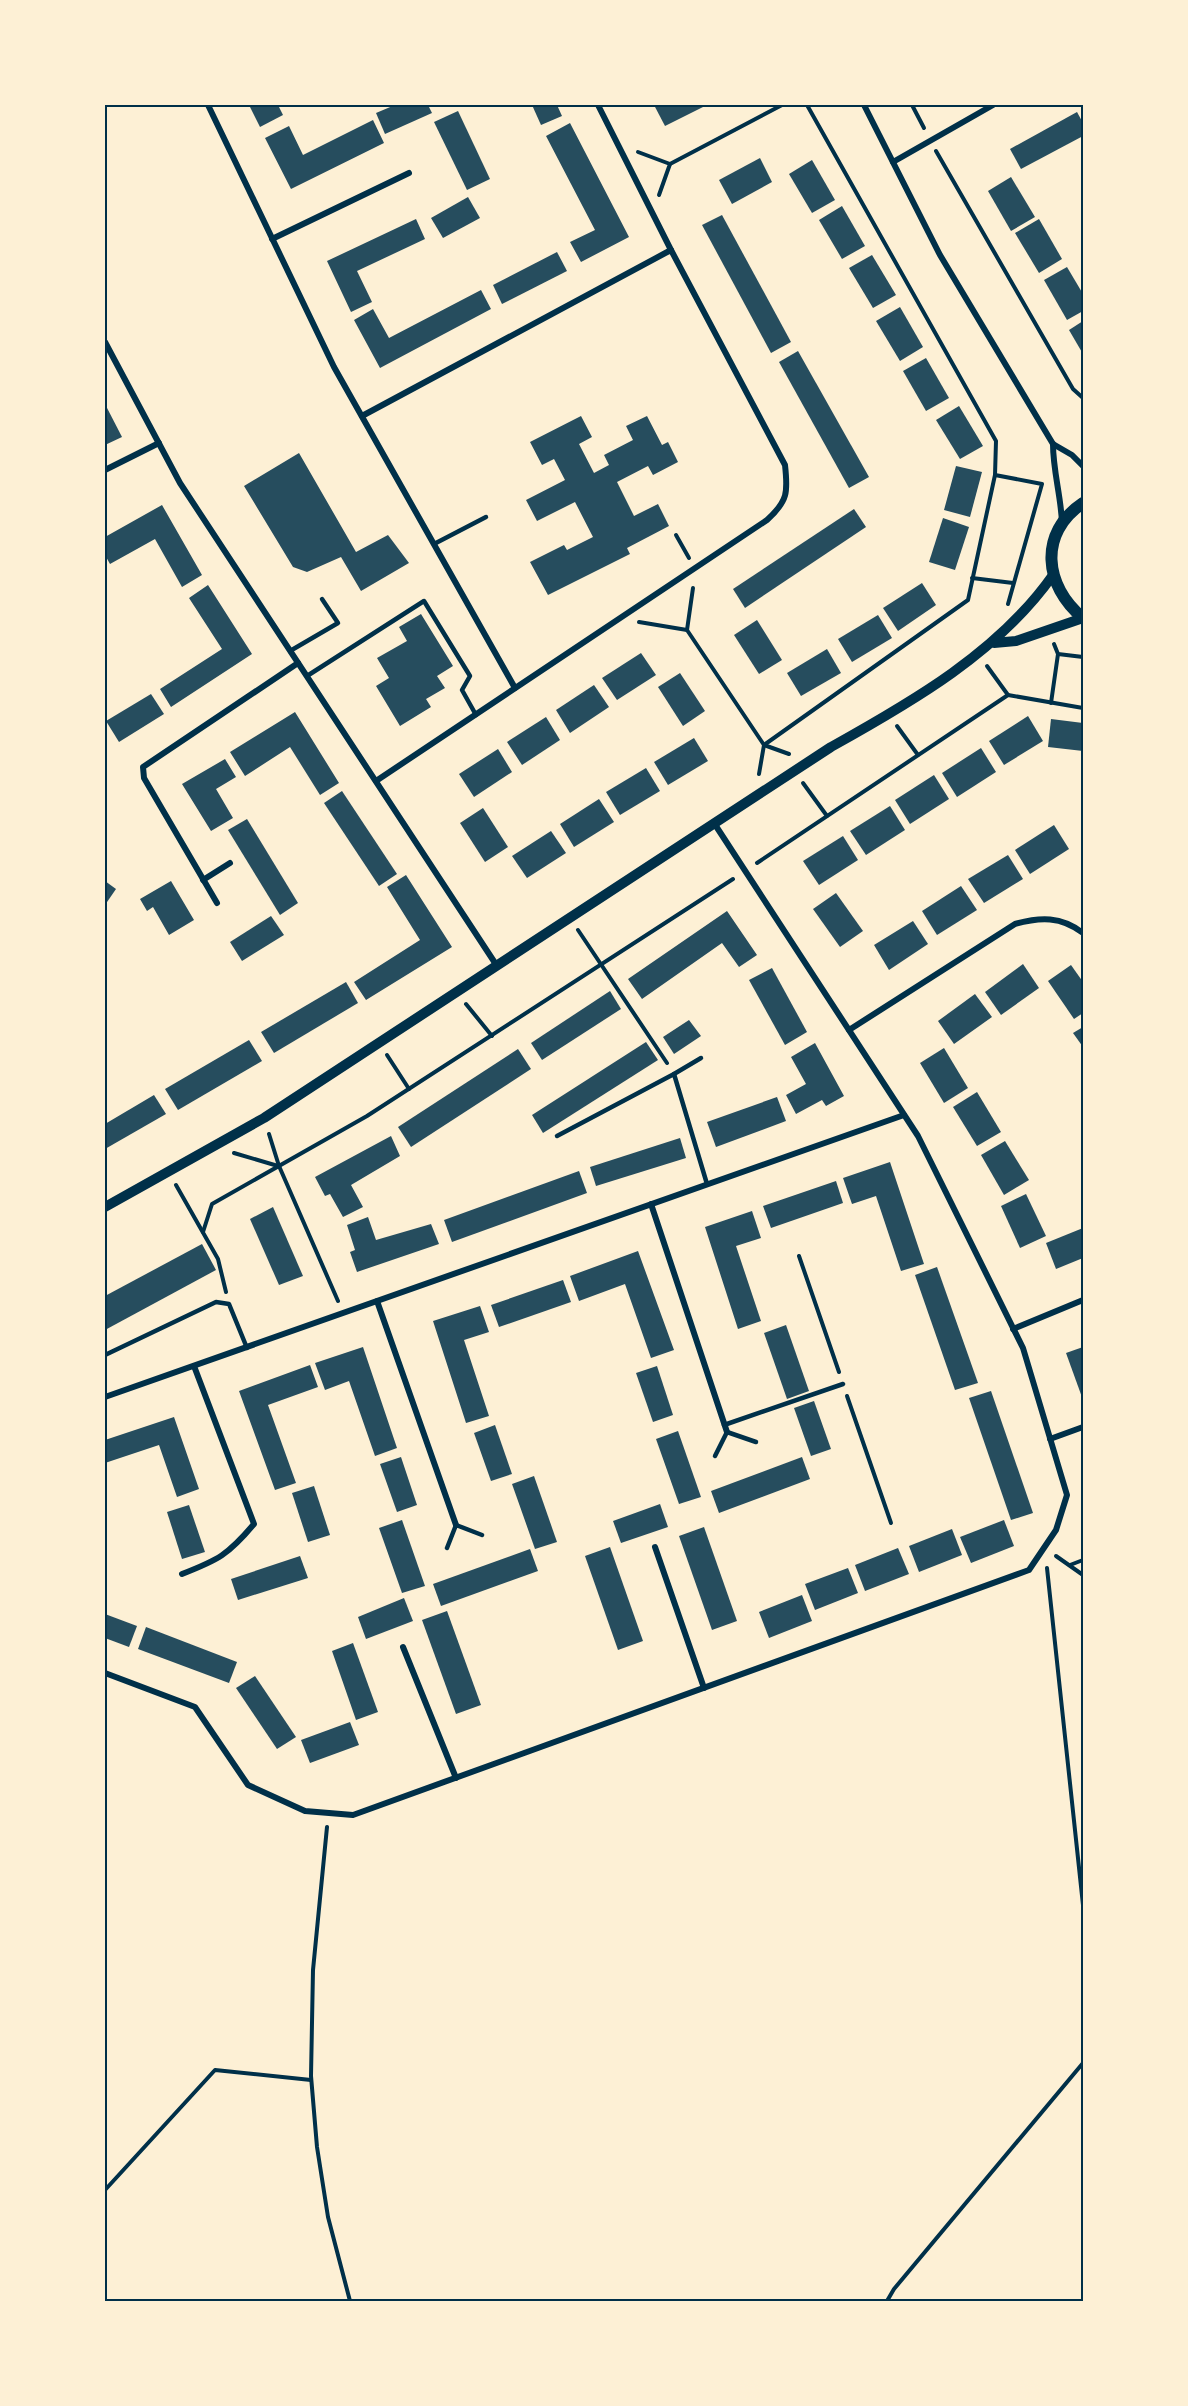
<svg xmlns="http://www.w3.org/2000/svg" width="1188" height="2406" font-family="Roboto,sans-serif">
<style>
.building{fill:#264d5e}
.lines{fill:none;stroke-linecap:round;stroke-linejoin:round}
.path{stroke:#003049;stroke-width:4}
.service{stroke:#003049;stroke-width:4.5}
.minor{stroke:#003049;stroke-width:6}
.tertiary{stroke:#003049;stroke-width:10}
.secondary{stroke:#003049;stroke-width:12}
.neatline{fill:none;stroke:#003049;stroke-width:2}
</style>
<rect width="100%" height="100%" fill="#fdf0d5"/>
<g class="building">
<path d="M249,105H278L283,115L260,127Z"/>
<path d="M395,105H428L432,113L385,134L376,113Z"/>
<path d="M532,105H557L562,116L541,125Z"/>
<path d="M654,105H707L665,126Z"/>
<path d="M458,111L490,179L467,190L434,122Z"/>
<path d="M1077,112L1083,123V136L1021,169L1010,149Z"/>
<path d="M373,120L384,143L291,189L265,138L289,126L303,155Z"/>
<path d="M570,123L629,237L581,262L570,242L595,230L546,136Z"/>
<path d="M760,158L772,182L732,204L719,180Z"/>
<path d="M812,160L835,200L812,213L789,174Z"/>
<path d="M1011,177L1035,217L1011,231L988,191Z"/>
<path d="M468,197L480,218L443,238L431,218Z"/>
<path d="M842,206L865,246L842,259L819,220Z"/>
<path d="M722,215L791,342L771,353L702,225Z"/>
<path d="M416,219L425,239L357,271L372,302L351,312L327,261Z"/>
<path d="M1039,219L1062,259L1039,273L1015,233Z"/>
<path d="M557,252L567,271L502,304L493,285Z"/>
<path d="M872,255L896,295L873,308L849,268Z"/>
<path d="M1067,267L1083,294V311L1067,320L1044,280Z"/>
<path d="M481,290L491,309L380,368L354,320L373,309L389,338Z"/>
<path d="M900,307L923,347L900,361L876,321Z"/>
<path d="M1083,321V354L1069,330Z"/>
<path d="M798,351L869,477L849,488L779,362Z"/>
<path d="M926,358L949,398L926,411L903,371Z"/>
<path d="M105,404L122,437L105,445Z"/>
<path d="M959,406L983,446L960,459L936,420Z"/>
<path d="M581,416L592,437L579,444L594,473L609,465L604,455L633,440L626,426L647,416L662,445L668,442L678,462L653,475L648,466L617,482L634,516L658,504L669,526L627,548L630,554L548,595L530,562L564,545L567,550L593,537L575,502L537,521L526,500L565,480L554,459L542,465L530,442Z"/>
<path d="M299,453L356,552L388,535L409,563L361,591L341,557L307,572L293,567L244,486Z"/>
<path d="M956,466L982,472L970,517L944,510Z"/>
<path d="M162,505L202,575L182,587L155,539L110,564L105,555V537Z"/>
<path d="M854,509L866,527L745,608L733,589Z"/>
<path d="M943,518L969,527L955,570L929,562Z"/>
<path d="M922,583L936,605L898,631L883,608Z"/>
<path d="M208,585L252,654L171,707L160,689L222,649L189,598Z"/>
<path d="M421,614L453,666L437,676L445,688L426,699L431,707L400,726L376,686L389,678L377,658L407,641L399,627Z"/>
<path d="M878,615L892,638L852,662L838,639Z"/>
<path d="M757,620L782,660L759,674L734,635Z"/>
<path d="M827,649L841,673L801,696L787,673Z"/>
<path d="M641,653L656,675L617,700L602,678Z"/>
<path d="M680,673L705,711L683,726L658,687Z"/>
<path d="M594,685L609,707L570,733L556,710Z"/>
<path d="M151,694L164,714L119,742L106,721Z"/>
<path d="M295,712L339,783L320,795L290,747L245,776L230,752Z"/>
<path d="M1028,716L1043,741L1004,765L989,741Z"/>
<path d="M546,717L560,740L522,765L507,742Z"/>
<path d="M1051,719L1083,723V751L1048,747Z"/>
<path d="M694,738L708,761L668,785L654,762Z"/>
<path d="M981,748L996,772L957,797L942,773Z"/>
<path d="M498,749L512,772L474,797L459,774Z"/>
<path d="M225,759L236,777L216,789L233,818L211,831L182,784Z"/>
<path d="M646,768L660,791L620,815L606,792Z"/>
<path d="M934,775L949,799L910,824L895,800Z"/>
<path d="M342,791L397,874L379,886L324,803Z"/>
<path d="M599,799L614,822L574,847L560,824Z"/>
<path d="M890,806L905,830L866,855L850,831Z"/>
<path d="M483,808L508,847L485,862L460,823Z"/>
<path d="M247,819L298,903L280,915L228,830Z"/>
<path d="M1054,825L1069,849L1030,874L1015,850Z"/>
<path d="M551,831L566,853L527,878L512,856Z"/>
<path d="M843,836L858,860L819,885L803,861Z"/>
<path d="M1008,855L1023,879L984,903L968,879Z"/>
<path d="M406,875L452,947L366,1000L354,982L420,940L387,887Z"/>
<path d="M105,881L116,889L105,905Z"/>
<path d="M171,881L194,920L169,935L153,907L147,911L140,899Z"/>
<path d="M961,886L977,910L937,935L922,911Z"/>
<path d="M836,893L863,931L840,947L813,909Z"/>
<path d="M727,911L757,955L739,967L722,943L642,999L628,979Z"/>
<path d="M271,916L284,935L242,961L230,942Z"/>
<path d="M913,921L928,944L889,970L874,945Z"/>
<path d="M1023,964L1039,988L1001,1015L985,992Z"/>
<path d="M1071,965L1083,982V1013L1074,1019L1048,981Z"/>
<path d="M772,968L807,1032L785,1045L749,980Z"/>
<path d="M346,982L358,1003L274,1053L261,1032Z"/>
<path d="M610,991L621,1009L542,1060L531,1043Z"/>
<path d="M975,994L992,1017L954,1044L938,1021Z"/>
<path d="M689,1020L701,1036L674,1054L663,1037Z"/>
<path d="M1083,1027V1047L1073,1033Z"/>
<path d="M249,1040L262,1061L178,1110L165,1089Z"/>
<path d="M646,1042L658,1060L543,1133L532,1115Z"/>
<path d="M815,1043L844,1096L826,1106L822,1100L796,1114L786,1095L806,1084L791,1057Z"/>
<path d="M944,1048L968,1088L944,1103L920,1063Z"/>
<path d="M518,1049L531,1069L411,1147L398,1127Z"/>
<path d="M977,1092L1001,1132L977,1146L953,1107Z"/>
<path d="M154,1095L166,1114L105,1149V1124Z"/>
<path d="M777,1097L786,1121L716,1147L707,1122Z"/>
<path d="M391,1136L400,1156L351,1185L363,1207L343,1217L330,1194L325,1196L315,1177Z"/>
<path d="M680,1138L686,1158L596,1186L590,1167Z"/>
<path d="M1005,1141L1029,1180L1004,1195L981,1155Z"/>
<path d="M890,1162L924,1264L901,1271L876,1196L852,1204L843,1178Z"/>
<path d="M579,1171L587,1193L452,1242L444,1220Z"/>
<path d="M836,1181L843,1203L771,1228L763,1206Z"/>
<path d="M1026,1194L1046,1236L1020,1248L1001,1206Z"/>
<path d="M273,1207L303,1276L279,1285L250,1219Z"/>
<path d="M752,1211L761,1238L736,1246L761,1321L738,1329L705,1227Z"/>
<path d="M368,1217L376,1240L431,1224L439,1244L357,1272L350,1252L355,1250L347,1225Z"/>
<path d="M1083,1228V1258L1056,1269L1046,1243Z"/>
<path d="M202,1244L216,1270L105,1330V1296Z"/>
<path d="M638,1251L674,1350L651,1358L625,1284L579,1301L570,1276Z"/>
<path d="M937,1267L978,1383L955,1390L915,1275Z"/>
<path d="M563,1280L571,1302L499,1327L491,1305Z"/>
<path d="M480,1306L489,1332L464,1340L489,1416L466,1423L433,1321Z"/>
<path d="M786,1325L809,1391L787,1399L764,1333Z"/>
<path d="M363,1347L397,1448L375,1456L349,1381L325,1390L315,1363Z"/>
<path d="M1083,1347V1400L1066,1353Z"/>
<path d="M310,1365L318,1387L268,1405L296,1483L275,1490L239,1391Z"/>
<path d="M657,1366L673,1415L653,1422L636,1373Z"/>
<path d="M991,1391L1033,1513L1011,1520L969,1398Z"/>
<path d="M814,1401L831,1449L811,1456L794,1408Z"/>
<path d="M174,1417L199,1489L177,1497L159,1445L105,1463V1440Z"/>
<path d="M495,1425L512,1474L491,1481L474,1433Z"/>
<path d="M678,1431L701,1497L679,1504L656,1439Z"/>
<path d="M401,1457L417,1505L397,1512L380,1464Z"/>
<path d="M802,1457L810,1479L719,1513L711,1491Z"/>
<path d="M534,1476L557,1542L535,1549L512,1484Z"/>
<path d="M314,1486L330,1535L308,1542L292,1493Z"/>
<path d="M660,1504L668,1527L621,1543L613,1521Z"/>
<path d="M189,1505L205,1552L182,1559L167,1512Z"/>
<path d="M402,1520L425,1586L402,1593L379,1528Z"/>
<path d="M1004,1520L1014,1546L971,1563L960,1537Z"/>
<path d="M704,1527L737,1621L712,1630L679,1536Z"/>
<path d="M952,1529L962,1555L919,1572L909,1546Z"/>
<path d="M610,1547L643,1641L618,1650L585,1556Z"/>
<path d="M898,1548L909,1574L865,1591L855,1565Z"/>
<path d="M530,1549L538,1571L441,1606L433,1584Z"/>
<path d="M300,1556L308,1578L238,1600L231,1579Z"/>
<path d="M848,1568L858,1593L815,1610L805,1584Z"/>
<path d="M802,1595L812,1621L769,1638L759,1612Z"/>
<path d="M404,1598L413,1621L366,1639L358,1617Z"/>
<path d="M447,1611L481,1705L456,1714L422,1620Z"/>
<path d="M105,1614L137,1626L129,1647L105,1638Z"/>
<path d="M146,1627L237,1662L229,1683L138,1649Z"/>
<path d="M353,1643L378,1712L356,1720L332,1651Z"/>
<path d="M255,1676L296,1737L277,1749L236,1688Z"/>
<path d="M350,1722L359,1745L310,1763L301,1740Z"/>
</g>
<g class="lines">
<g class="path">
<path d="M912,105L924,128"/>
<path d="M936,151L1073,389L1083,398"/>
<path d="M638,152L670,164L659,195"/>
<path d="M670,164L782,105"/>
<path d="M995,475L1042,484L1008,604"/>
<path d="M676,535L689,558"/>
<path d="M972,578L1013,583"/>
<path d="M639,622L687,630L764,745L789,754"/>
<path d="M687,630L693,588"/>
<path d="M1054,644L1058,654L1083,657"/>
<path d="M987,666L1008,695"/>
<path d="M1051,703L1058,654"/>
<path d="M897,726L918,755"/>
<path d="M759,774L764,745L968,600L995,475L996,441L807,105"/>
<path d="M803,783L827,816"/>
<path d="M757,863L1008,695L1083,708"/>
<path d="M578,930L667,1063"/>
<path d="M466,1004L492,1036"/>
<path d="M387,1055L409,1089"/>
<path d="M269,1134L279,1166L338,1301"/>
<path d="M234,1153L278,1166"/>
<path d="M176,1185L218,1259L226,1292"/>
<path d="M203,1232L212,1204L367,1116L733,879"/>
<path d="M799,1256L839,1372"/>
<path d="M847,1396L891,1523"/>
<path d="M1056,1556L1083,1575"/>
<path d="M1070,1565L1083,1560"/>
<path d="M1047,1568L1083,1905"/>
<path d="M327,1827L313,1970L311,2076L317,2147L328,2217L350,2301"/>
<path d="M105,2190L215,2070L311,2080"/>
<path d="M887,2301L894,2289L1083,2063"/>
</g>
<g class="service">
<path d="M434,544L486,517"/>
<path d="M290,651L338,623L322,599"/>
<path d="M307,676L424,601L470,676L462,690L476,715"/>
<path d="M674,1074L701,1058"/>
<path d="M557,1136L674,1074L707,1184"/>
<path d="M105,1355L216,1302L229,1304L247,1348"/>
<path d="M724,1425L843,1384"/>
<path d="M715,1456L727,1432L756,1442"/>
<path d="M447,1548L456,1525L482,1535"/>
</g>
<g class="minor">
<path d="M208,105L334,367L515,688"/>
<path d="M864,105L940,255L1053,444L1072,455L1083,466"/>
<path d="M893,162L993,105"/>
<path d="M272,239L409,173"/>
<path d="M105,342L180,483L497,966"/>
<path d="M362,416L671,250"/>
<path d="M1053,444C1053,471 1061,496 1062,523"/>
<path d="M105,470L159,443"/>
<path d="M376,781L767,520C788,501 788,492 785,465L671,250L598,105"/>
<path d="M203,880L230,863"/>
<path d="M217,903L144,778L143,767L298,663"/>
<path d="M849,1030L1015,924C1040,917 1061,916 1083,933"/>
<path d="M651,1204L727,1432"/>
<path d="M377,1301L456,1525"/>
<path d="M1013,1329L1083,1300"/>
<path d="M105,1397L904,1115"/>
<path d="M1050,1439L1083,1427"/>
<path d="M655,1547L704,1688"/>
<path d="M182,1574C218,1560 228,1555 254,1524L194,1366"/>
<path d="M403,1647L456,1778"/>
<path d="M105,1673L195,1707L248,1785L305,1811L353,1815L1029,1570L1056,1530L1067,1495L1023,1348L918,1136L714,823"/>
</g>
<g class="tertiary">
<path d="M994,643L1016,641L1083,618"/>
<path d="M105,1207L264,1118L831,747C912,702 999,652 1053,575"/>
</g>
<path class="secondary" d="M1083,503C1038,533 1044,586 1083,618"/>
</g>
<rect width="1188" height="2406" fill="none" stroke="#fdf0d5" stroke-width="213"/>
<rect x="106" y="106" width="976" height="2194" class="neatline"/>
</svg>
